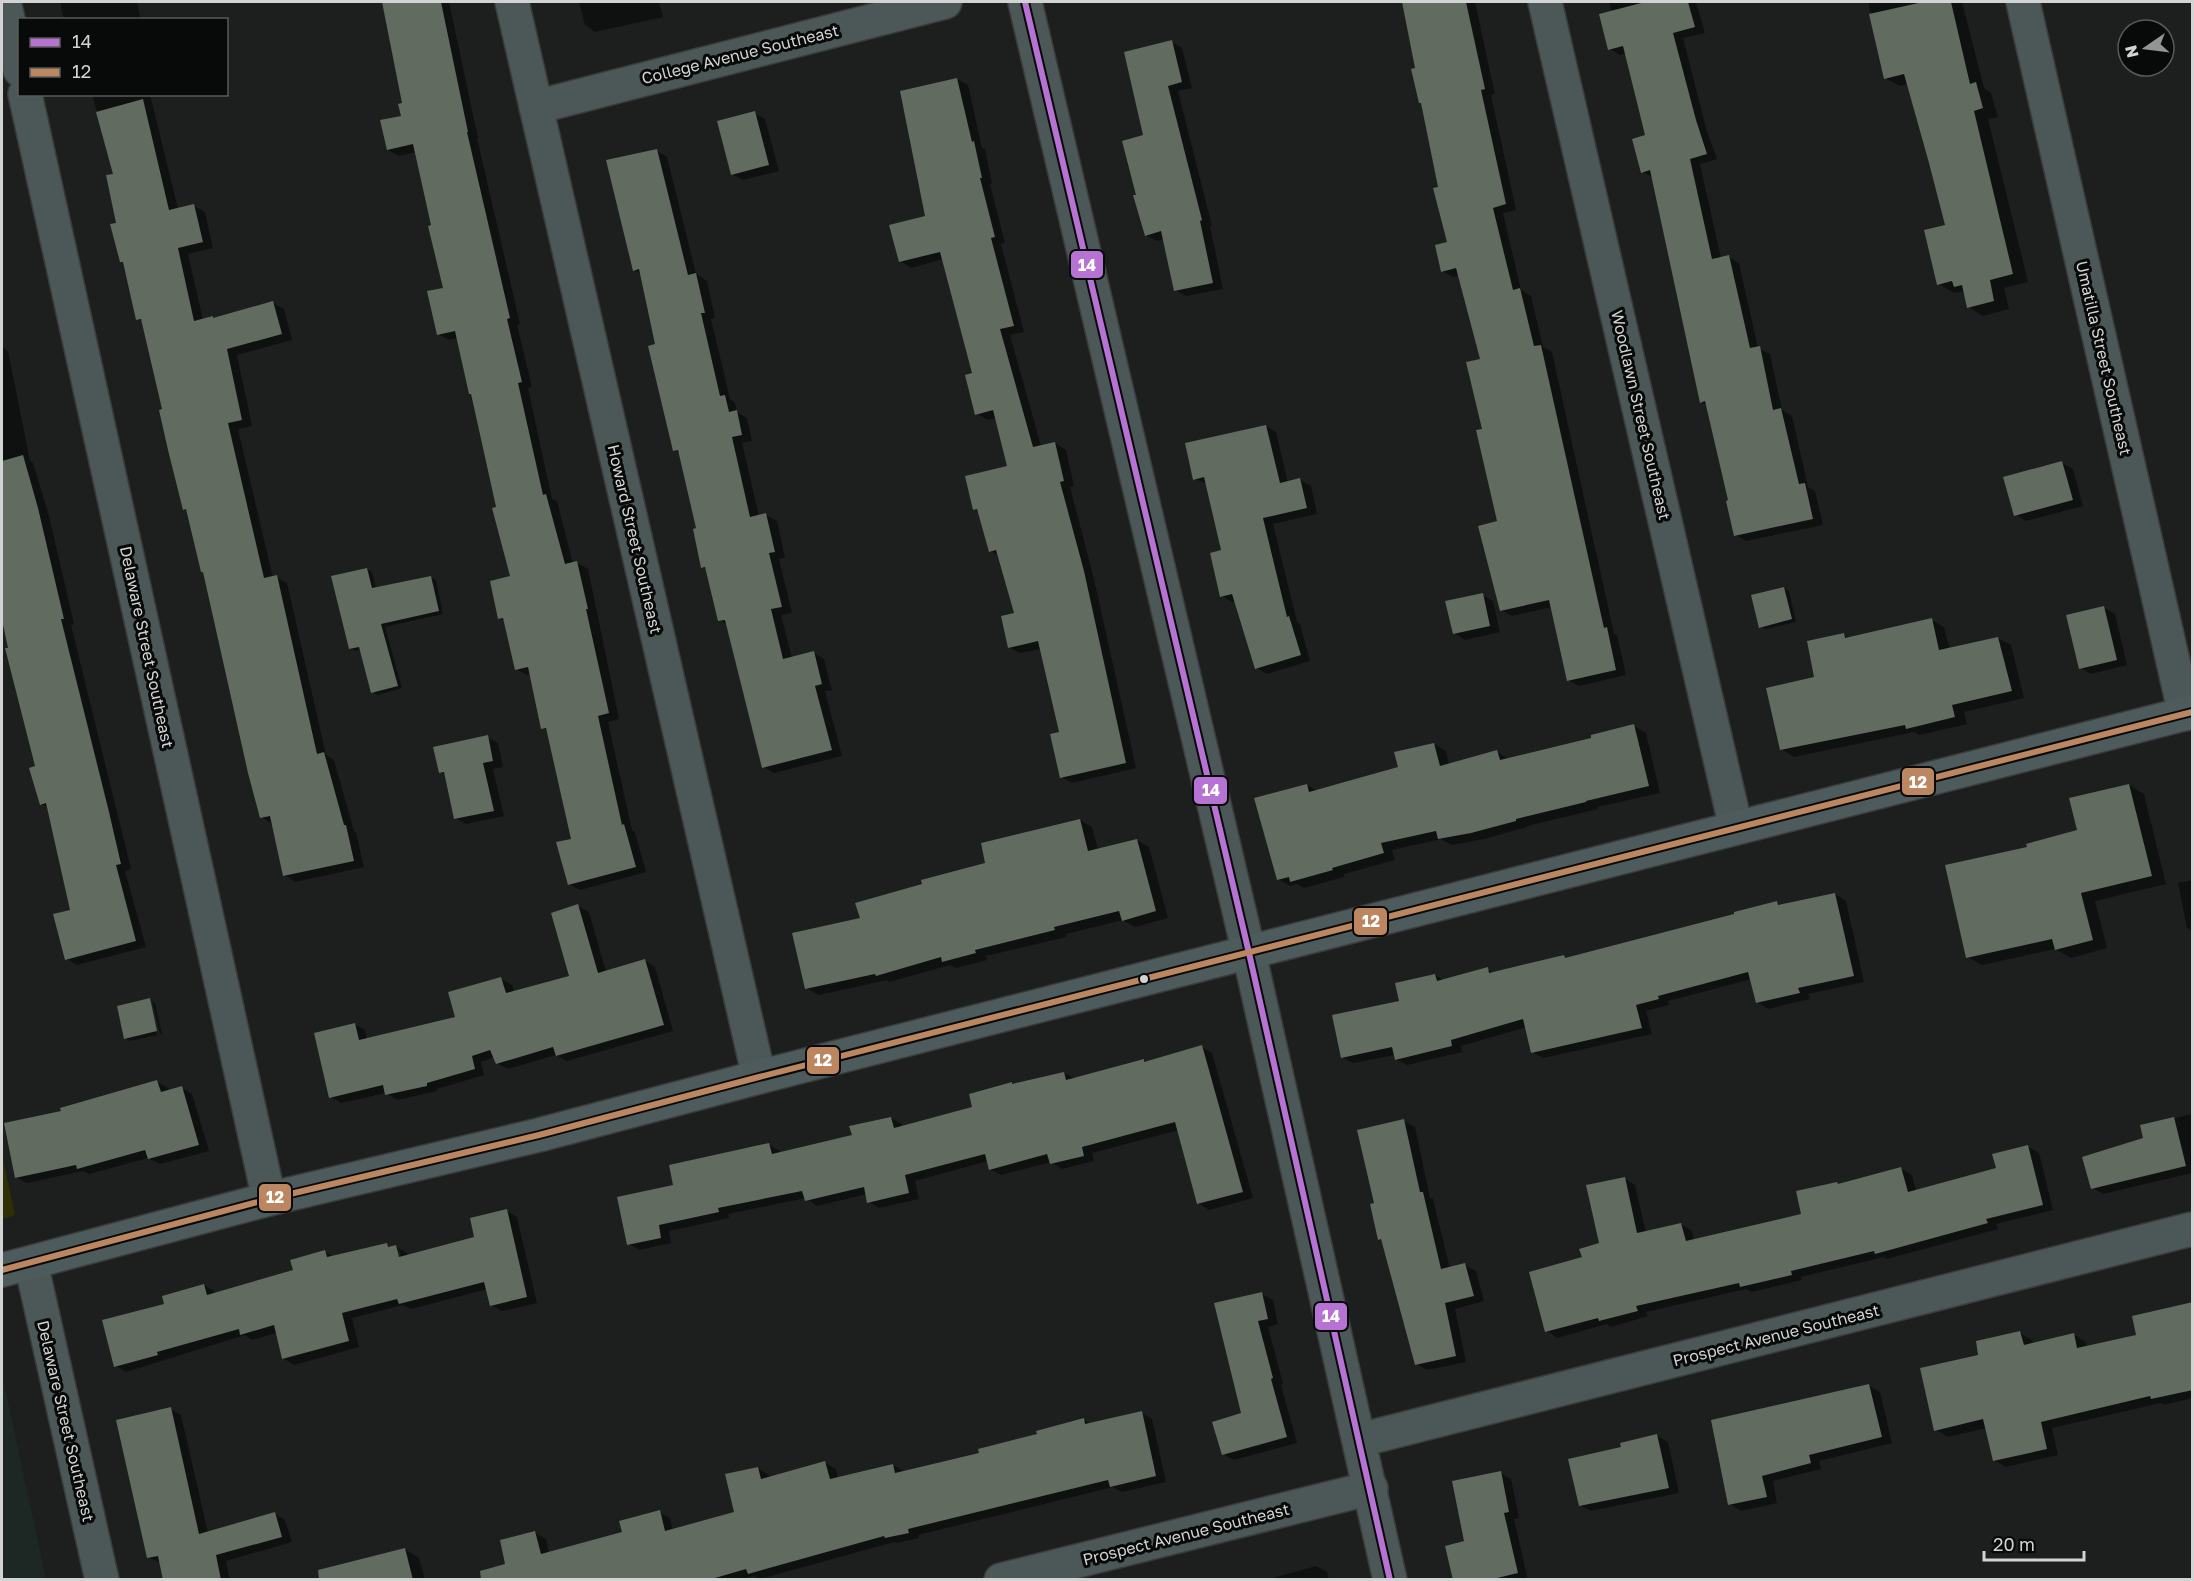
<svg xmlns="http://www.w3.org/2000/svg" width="2194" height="1581" font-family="'Golos Text',sans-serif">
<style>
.built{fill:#1d2723}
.green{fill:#2e3004}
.shadow{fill:#0007;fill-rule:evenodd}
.building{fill:#616b5f}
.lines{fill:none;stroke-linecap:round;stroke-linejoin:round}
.street-casing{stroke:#3a3c3b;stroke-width:36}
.secondary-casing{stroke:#3a3c3b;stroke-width:36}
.street{stroke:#4c5758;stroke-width:33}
.secondary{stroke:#4d5b5c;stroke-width:33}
.bus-1-casing{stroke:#080a09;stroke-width:10}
.bus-2-casing{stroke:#080a09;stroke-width:10}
.bus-1{stroke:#b673d3;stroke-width:6}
.bus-2{stroke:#bb8660;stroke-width:6}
.bus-dot{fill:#d1d4d3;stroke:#080a09;stroke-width:2}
.labels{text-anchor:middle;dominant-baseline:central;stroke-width:6;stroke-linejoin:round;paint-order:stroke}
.street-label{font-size:16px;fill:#d1d4d3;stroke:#080a09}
.line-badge{stroke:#080a09;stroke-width:2}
.badge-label{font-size:16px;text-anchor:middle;font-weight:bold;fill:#fff}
</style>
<rect width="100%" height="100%" fill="#1d1f1e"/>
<path class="built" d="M2,1374L46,1579H2Z"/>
<path class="green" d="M2,1155L15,1215L2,1219Z"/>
<g class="shadow">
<path d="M60,2H137L141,20H64Z"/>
<path d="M382,2H449L478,138H477L520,324L517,325L532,387L528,388L552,499L557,501L573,564L577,563L588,569L619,719L608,722L632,830L635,832L646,872L580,890L569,884L572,840L548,731L543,728L531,674L527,675L516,669L504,621L499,618L512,577L458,338L449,340L438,334L445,289L417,152L399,156L388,150L403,117L404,104Z"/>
<path d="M579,2H659L663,17L595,32L585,25Z"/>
<path d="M1410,2H1475L1495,94L1491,95L1516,210L1503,213L1521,290L1531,296L1543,347L1552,352L1614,634L1617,635L1626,675L1579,686L1568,680L1552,607L1512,616L1501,610L1499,522L1484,430L1482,360L1459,275L1453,277L1442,271L1449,244L1403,3Z"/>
<path d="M1609,2H1696L1705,33L1683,38L1706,128L1717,159L1700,164L1721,258L1728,257L1739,263L1758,348L1770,354L1782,410L1792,416L1808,487L1815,491L1823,525L1746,541L1736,535L1730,501L1707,405L1701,402L1653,178L1643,172L1647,136L1626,53L1620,55L1610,49L1612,12Z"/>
<path d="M1868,2H1962L1984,88L1991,93L1998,117L1988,119L2028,282L2004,288L2009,309L1983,316L1968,307L1965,291L1954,293L1939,284L1946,226L1909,84L1900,86L1885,78Z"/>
<path d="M1172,42L1182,48L1192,88L1178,91L1212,226H1210L1223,289L1186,296L1175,290L1164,239L1157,241L1146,235L1137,196L1145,136Z"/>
<path d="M957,79L968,85L982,148L985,149L992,183L990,184L1005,243L1001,244L1024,332L1010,335L1041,446L1055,443L1066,450L1074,486L1070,487L1094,579L1136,768L1072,783L1061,777V733L1041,649L1020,653L1009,647L1016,614L1000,556L990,551L979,512L974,509L1008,467L996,418L988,420L977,414L974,374L943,259L911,268L901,261L927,217Z"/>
<path d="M92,94H150L178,209L194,206L205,212L213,248L188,254L203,320L215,319L273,303L284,309L292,340L237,355L252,426L238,429L273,578L276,577L287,583L326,755L334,760L354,831L356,833L364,867L295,882L285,875L272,824L262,817L205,572L188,511L184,509L144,322L137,319L125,264L121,261L114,175Z"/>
<path d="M754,113L765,119L779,171L743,180L732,174Z"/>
<path d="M657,151L667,157L696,274L707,281L715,318L711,319L730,399L735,403L737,412L747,418L752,441L742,443L759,516L766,515L777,521L785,558L779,559L792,613L781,615L792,658L814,653L824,659L832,690L825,691L842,756L774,773L763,767L728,625L719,620L707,570L702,567L697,529L681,454L674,450L657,345L641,274L634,270Z"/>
<path d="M2,347L8,351L30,461L33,463L49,516L74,624L71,625L131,869L125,871L146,947L77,965L67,959L71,911L49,808L41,804L37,767L2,615Z"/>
<path d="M1266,426L1276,432L1288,483L1300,480L1311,486L1317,514L1273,524L1297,622L1300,624L1310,661L1267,674L1257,668L1236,601L1232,602L1222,596L1223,552L1207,484L1195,479Z"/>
<path d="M2062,463L2073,469L2083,506L2026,521L2016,515Z"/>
<path d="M367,569L372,572L376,589L431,578L436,580L443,614L385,627L402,688L378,695L373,692L361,650L355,651L350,648Z"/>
<path d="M1784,588L1789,591L1796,622L1766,629L1761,627Z"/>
<path d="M1482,595L1493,601L1500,632L1465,640L1454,633Z"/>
<path d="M2104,608L2115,614L2127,665L2091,674L2081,668Z"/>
<path d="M1932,620L1944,627L1950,650L1998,638L2011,645L2024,698L1964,712L1967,724L1920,735L1914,732L1794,757L1782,749L1816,678L1843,635L1850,639Z"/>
<path d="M1634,726L1646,733L1660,793L1597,807L1598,809L1527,826V827L1484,839L1452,845L1441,839L1392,850L1395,860L1344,874V877L1304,888L1297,884L1290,886L1278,879L1307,785L1317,791L1400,768L1434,744L1446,751L1449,765L1497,752L1510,760L1593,740Z"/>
<path d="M487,737L498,743L503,767L493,769L504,816L466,824L455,818L446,775L440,772Z"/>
<path d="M2129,785L2144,794L2166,884L2095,901L2107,948L2071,958L2055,949L1982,965L1967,957L2029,848L2079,831Z"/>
<path d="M1080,820L1092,827L1098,850L1137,840L1149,847L1168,918L1135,927L1123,920L1066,934V937L986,956L987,960L956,968L950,965L889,982L887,980L819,995L806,988L862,919L923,885L987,864Z"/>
<path d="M2192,880V931L2187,928L2178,883Z"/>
<path d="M1835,894L1846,901L1864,982L1808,994L1810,999L1768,1009L1757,1002L1752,979L1668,1001L1669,1005L1646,1011L1652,1034L1543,1058L1532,1052L1527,1027L1461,1046L1462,1052L1407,1065L1396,1059L1395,1055L1353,1063L1342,1057L1401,1003L1435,975L1445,981L1487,969L1494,973L1564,957L1569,959L1777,903L1782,906Z"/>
<path d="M578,906L589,912L606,972L645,961L655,967L673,1031L567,1061L556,1055L508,1069L497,1063L495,1057L481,1062L484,1075L437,1089V1091L397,1100L386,1093L341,1103L331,1097L354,1024L365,1030L367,1039L457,1018L501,979L512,985L514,992L571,977Z"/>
<path d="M150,1000L155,1003L162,1034H160L152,1001H149L157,1035L130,1041L125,1038Z"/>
<path d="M1202,1047L1212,1053L1253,1198L1209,1210L1198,1203L1179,1130L1092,1153L1094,1161L1062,1169L1051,1162L1001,1175L990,1169L988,1161L915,1181L919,1199L879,1208L869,1202L867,1194L817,1206L806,1198L728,1214L729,1218L669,1231L671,1243L639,1250L629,1244L675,1186L769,1145L780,1151V1154L853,1137L891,1118L902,1124V1127L974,1108L1014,1085L1064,1073L1076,1079L1143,1061L1147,1063Z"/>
<path d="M157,1082L168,1088L169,1091L182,1088L192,1094L209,1151L160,1164L148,1158L89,1174L83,1171L27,1183L16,1177L63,1113Z"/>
<path d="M2192,1114V1173L2103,1194L2093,1188L2145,1139L2142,1126Z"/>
<path d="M1404,1121L1415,1127L1430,1198L1433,1199L1450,1269L1465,1265L1476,1271L1484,1301L1455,1309L1466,1362L1427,1370L1416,1364L1384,1241L1380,1239L1376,1204Z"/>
<path d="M2028,1147L2039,1153L2053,1210L1996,1224L1998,1229L1887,1259L1884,1257L1801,1277L1802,1280L1752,1292L1746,1289L1646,1312L1648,1316L1611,1327L1607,1324L1557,1338L1547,1331L1584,1258L1601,1244L1625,1179L1635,1185L1646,1233L1681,1224L1692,1231L1694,1240L1803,1215L1840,1185L1901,1169L1912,1175L1916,1191L1997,1169Z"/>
<path d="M507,1211L517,1217L537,1303L502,1311L491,1305L488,1289L411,1309L403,1305L352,1318L359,1347L294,1365L283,1358L276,1333L252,1340L245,1335L126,1372L116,1366L166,1305L204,1285L214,1291L215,1294L295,1271L325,1252L334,1257L387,1245L392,1248L396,1247L407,1253L408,1256L476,1239ZM396,1248L400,1252L402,1264L400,1265Z"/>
<path d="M1262,1294L1273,1300L1278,1324L1268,1327L1283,1384L1281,1385L1297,1443L1234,1460L1223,1454L1243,1415Z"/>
<path d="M2192,1304V1398L2164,1405L2161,1403L2052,1428L2058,1455L2006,1467L1994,1460L1987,1428L1948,1437L1936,1430L1980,1356L2020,1333L2032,1340L2033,1344L2074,1335L2086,1342L2087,1348L2138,1336Z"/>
<path d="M1869,1386L1880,1392L1892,1443L1819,1461L1821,1469L1773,1481L1777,1503L1741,1511L1730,1504L1712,1421Z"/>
<path d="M171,1409L181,1415L208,1533L275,1514L285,1520L292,1542L226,1561L230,1580H165L161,1563L148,1557Z"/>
<path d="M1141,1413L1152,1419L1166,1482L1122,1492L1113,1487L918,1535L919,1538L897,1543L894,1542L760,1579L753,1576L740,1580H510L535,1533L546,1539L549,1554L624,1533L659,1512L670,1518L673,1530L735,1513L758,1468L769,1475L770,1478L825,1463L836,1469L838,1478L893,1465L904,1471L981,1454L1084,1420L1091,1424Z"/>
<path d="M1657,1436L1668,1442L1679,1493L1591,1511L1580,1505L1623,1449Z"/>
<path d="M1500,1473L1511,1479L1519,1518L1514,1519L1528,1580H1454Z"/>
<path d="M405,1549L419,1558L425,1580H359Z"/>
<path d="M1316,1566L1327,1572L1329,1580H1265Z"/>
</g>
<g class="building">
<path d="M382,2H441L468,132H467L510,318L507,319L522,382L518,383L543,495L546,494L565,564L577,561L588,609H586L609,713L598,716L622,825L624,824L636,867L568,885L556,842L571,839L546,728L541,729L528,667L515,670L503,618L498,619L490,581L510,576L492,508L496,507L471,394H469L455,331L437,335L427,291L443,288L428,226L431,225L413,144L387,150L380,120L401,116L398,104L402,103Z"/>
<path d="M1402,2H1466L1485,89L1481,90L1506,204L1493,208L1513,290L1520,288L1534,346L1541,345L1604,628L1607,627L1616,670L1567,681L1549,600L1500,611L1478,526L1497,521L1476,430L1482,429L1466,362L1480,359L1456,268L1441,272L1435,245L1447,242L1433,188L1438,187L1421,103H1419L1411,69L1415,68Z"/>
<path d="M1645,2H1688L1695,27L1673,33L1696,120L1707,154L1690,159L1712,259L1729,255L1750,348L1760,346L1773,410L1781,408L1799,484L1805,483L1813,519L1734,536L1726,501L1728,500L1705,401L1700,403L1650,170L1641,173L1632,139L1645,135L1623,46L1608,50L1599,14Z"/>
<path d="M1923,2H1951L1970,84L1976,82L1983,108L1974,111L2013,274L1990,280L1994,301L1967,308L1962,285L1954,287L1952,281L1937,285L1924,230L1945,225L1929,163L1904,74L1884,79L1869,14Z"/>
<path d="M1172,40L1182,82L1168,86L1202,220L1200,221L1213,283L1174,291L1161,231L1145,236L1133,195H1136L1122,141L1143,135L1124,52Z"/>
<path d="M957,78L972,142L974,141L982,178H980L995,237L991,238L1014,326L1000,329L1033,447L1055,442L1064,481L1060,482L1084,571L1126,763L1060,778L1050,734L1059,732L1038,641L1008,648L1001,616L1014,613L996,550L989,552L977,509L973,510L965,476L1007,466L993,410L975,415L965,375L972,373L940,252L899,262L889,225L925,216L900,91Z"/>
<path d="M143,99L169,210L194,204L203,242L178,248L194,321L213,316V318L273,301L282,334L227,349L242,420L228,423L264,578L277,575L317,754L324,752L344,825H346L354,861L283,876L270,816L260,818L248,773L203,572H201L186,509L183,510L168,450L159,410L162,409L141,319L136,320L123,262H120L110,224L116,223L106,175L113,174L96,112Z"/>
<path d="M755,111L769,165L731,175L717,121Z"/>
<path d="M657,149L688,275L696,273L705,313H701L720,396L725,395L729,412L737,410L742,435L732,437L750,517L766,513L775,552L769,553L782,607L771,609L783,659L814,651L822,684L815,686L832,750L762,768L725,620L718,621L705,567L701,568L693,529L696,528L678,450L673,451L648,346L655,344L639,269L633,271L606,160Z"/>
<path d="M1266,425L1280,483L1300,478L1307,508L1263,518L1287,617L1289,616L1301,655L1255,669L1232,594L1220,597L1210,553L1221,550L1204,477L1193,480L1185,443Z"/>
<path d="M23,455L38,508L64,619H61L109,812L121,864L116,865L136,941L65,960L53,914L70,910L46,803L40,805L29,768L35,766L5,648H8L2,620V461Z"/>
<path d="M2062,461L2073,500L2014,516L2003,477Z"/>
<path d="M367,568L372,588L431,576L439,611L381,624L398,686L371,693L359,647L349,649L331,576Z"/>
<path d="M1784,587L1792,619L1759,628L1751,595Z"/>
<path d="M1483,593L1490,626L1453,634L1445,601Z"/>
<path d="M2104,606L2117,660L2079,669L2066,615Z"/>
<path d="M1932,618L1939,650L1998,637L2012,691L1952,705L1955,717L1906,729L1905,725L1780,750L1766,688L1814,677L1807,641L1844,633L1845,638Z"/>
<path d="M1634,724L1649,786L1586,801V802L1516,819V821L1471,833L1438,839L1436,831L1381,843L1384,853L1332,868L1333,870L1290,882L1289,877L1277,880L1254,798L1307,784L1309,792L1398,767L1394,752L1434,743L1440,766L1497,750L1500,760L1591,738V735Z"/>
<path d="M488,735L493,761L483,763L494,811L454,819L444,772L439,773L433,747Z"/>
<path d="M2129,784L2152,876L2081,893L2093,940L2055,950L2052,939L1966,958L1945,865L2027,847L2026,844L2077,830L2069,798Z"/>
<path d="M1080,819L1088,851L1137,839L1156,911L1122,921L1119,911L1054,927L1055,930L975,950L976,953L942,962L941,957L876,976L875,974L805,989L792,933L860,918L855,903L922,884L921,880L985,863L981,843Z"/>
<path d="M1835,893L1854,976L1798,988L1800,993L1756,1003L1748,972L1658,996L1659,999L1636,1005L1642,1028L1531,1053L1523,1019L1451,1040L1452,1046L1395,1060L1392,1047L1341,1058L1332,1015L1399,1001L1395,983L1435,974L1437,981L1488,967L1489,973L1564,955L1565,958L1734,914V912L1777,901L1778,905Z"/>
<path d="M578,904L598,973L645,959L664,1025L556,1056L553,1047L496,1064L490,1050L472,1056L475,1069L427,1083V1086L385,1095L383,1085L329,1098L314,1033L355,1023L359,1040L455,1017L448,992L501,977L506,993L569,976L551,913Z"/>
<path d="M150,998L157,1031L124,1039L117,1006Z"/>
<path d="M1202,1045L1243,1192L1197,1204L1175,1122L1082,1147L1084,1156L1050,1164L1047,1154L989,1170L985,1154L905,1175L909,1193L867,1203L864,1187L805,1201L802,1191L718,1208L719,1212L659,1225L661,1238L627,1245L617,1197L673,1185L669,1165L769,1143L772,1154L852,1135L849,1126L891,1117L894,1128L972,1107L969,1094L1012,1082V1084L1064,1072L1066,1080L1144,1059V1062Z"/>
<path d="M157,1080L161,1092L182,1086L199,1145L148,1159L145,1150L77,1169L76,1165L15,1178L4,1123L61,1111L60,1108Z"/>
<path d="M2174,1117L2186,1166L2091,1189L2082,1157L2143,1138L2140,1125Z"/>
<path d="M1404,1119L1420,1192H1423L1441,1269L1465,1263L1474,1296L1445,1303L1456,1356L1415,1365L1381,1239L1378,1240L1370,1204L1374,1203L1357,1130Z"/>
<path d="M2028,1145L2043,1205L1986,1219L1988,1223L1875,1254L1874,1251L1791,1271L1792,1275L1740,1287L1739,1283L1636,1306L1638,1311L1599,1321L1598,1318L1545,1332L1529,1272L1582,1257L1579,1249L1599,1243L1586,1185L1625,1177L1637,1233L1681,1223L1686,1241L1801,1214L1796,1191L1837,1182L1838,1184L1901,1167L1908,1192L1996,1168L1992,1154Z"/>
<path d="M507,1209L527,1297L490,1306L484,1282L399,1304L397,1299L342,1313L349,1341L282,1359L274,1325L240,1335L239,1329L157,1352L158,1355L114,1367L102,1320L164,1304L162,1296L204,1284L207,1295L293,1270L290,1260L325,1250L327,1257L387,1243L388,1247L396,1245L399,1257L474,1237L470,1218Z"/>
<path d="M1262,1292L1268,1319L1258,1321L1273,1378L1271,1379L1287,1437L1222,1455L1212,1422L1241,1413L1214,1303Z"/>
<path d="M2193,1302V1390L2151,1399L2150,1396L2041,1422L2047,1449L1993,1461L1983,1419L1934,1431L1920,1368L1978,1355L1976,1341L2020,1331L2024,1345L2074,1333L2077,1348L2136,1335L2132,1316Z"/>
<path d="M1869,1384L1882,1437L1809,1455L1811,1463L1762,1476L1767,1497L1728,1505L1711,1420Z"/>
<path d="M171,1407L199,1534L275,1512L282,1537L216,1555L221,1580H163L158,1556L147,1558L116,1420Z"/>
<path d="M1142,1411L1156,1476L1110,1487L1108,1480L908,1529L909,1533L885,1538L884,1536L748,1574L746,1569L708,1580H481L480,1571L505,1564L500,1540L535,1531L541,1554L622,1532L619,1521L660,1510L665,1531L734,1512L725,1474L758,1467L761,1479L825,1461L830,1479L893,1464L895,1473L979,1453L978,1449L1037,1434L1036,1431L1084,1418L1085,1424Z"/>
<path d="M1657,1434L1669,1488L1579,1506L1568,1459L1621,1447L1620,1443Z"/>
<path d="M1501,1471L1509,1512L1504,1513L1518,1573L1489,1580H1453L1445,1546L1464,1541L1452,1481Z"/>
<path d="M405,1548L413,1580H319L318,1570Z"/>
</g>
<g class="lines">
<defs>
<g id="street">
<path d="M4,2L20,70"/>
<path d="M512,2L759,1077"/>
<path d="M1025,2L1249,953L1390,1580"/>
<path d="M1545,2L1736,828"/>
<path d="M2023,2L2185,714"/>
<path d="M25,94L269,1199"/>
<path d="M536,107L945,2"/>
<path d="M31,1263L102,1580"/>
<path d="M1360,1440L2192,1229"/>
<path d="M1001,1580L1371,1488"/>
</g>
<path id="secondary" d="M2,1270L269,1199L539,1135L759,1077L2192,712"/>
</defs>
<use href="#street" class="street-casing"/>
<use href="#secondary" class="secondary-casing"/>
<use href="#street" class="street"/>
<use href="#secondary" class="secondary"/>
<defs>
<path id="bus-1" d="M1025,2L1249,953L1390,1580"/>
<path id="bus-2" d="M2,1270L269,1199L539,1135L759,1077L2192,712"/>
</defs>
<use href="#bus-1" class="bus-1-casing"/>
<use href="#bus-2" class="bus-2-casing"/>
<use href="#bus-1" class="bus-1"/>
<use href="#bus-2" class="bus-2"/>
</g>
<circle class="bus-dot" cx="1144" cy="979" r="5"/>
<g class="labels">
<g class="street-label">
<text transform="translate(740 54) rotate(-14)">College Avenue Southeast</text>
<text transform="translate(2104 358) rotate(77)">Umatilla Street Southeast</text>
<text transform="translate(1641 415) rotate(77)">Woodlawn Street Southeast</text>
<text transform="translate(635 539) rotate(77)">Howard Street Southeast</text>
<text transform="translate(147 647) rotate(78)">Delaware Street Southeast</text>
<text transform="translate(1776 1335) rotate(-14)">Prospect Avenue Southeast</text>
<text transform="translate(66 1421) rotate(77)">Delaware Street Southeast</text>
<text transform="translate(1186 1534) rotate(-14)">Prospect Avenue Southeast</text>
</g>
</g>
<g class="line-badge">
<rect x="1070" y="250" width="34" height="29" rx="6" fill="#b673d3"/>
<rect x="1901" y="767" width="34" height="29" rx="6" fill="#bb8660"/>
<rect x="1193" y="776" width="35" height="29" rx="6" fill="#b673d3"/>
<rect x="1353" y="907" width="35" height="29" rx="6" fill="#bb8660"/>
<rect x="806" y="1046" width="34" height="29" rx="6" fill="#bb8660"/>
<rect x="258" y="1183" width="34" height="29" rx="6" fill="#bb8660"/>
<rect x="1314" y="1302" width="34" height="29" rx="6" fill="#b673d3"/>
</g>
<g class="badge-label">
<text x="1087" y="271">14</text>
<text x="1918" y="788">12</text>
<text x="1211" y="796">14</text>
<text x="1371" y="927">12</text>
<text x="823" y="1066">12</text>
<text x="275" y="1203">12</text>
<text x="1331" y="1322">14</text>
</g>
<rect width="2194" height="1581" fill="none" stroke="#d1d4d3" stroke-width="6"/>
<rect x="18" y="18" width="210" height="78" fill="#080a09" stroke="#585b5a" stroke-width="1.5"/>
<rect x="30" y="38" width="30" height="9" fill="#b673d3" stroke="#585b5a" stroke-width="1.5"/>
<text x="72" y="48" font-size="18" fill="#d1d4d3">14</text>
<rect x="30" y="68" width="30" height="9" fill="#bb8660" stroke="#585b5a" stroke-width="1.5"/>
<text x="72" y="78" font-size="18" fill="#d1d4d3">12</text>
<g transform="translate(2146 48) rotate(256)"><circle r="28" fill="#080a09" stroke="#585b5a" stroke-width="1.5"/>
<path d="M0-4.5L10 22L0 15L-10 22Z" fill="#929594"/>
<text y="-9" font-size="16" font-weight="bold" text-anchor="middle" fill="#d1d4d3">N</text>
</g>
<path d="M1984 1551v9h100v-9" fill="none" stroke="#d1d4d3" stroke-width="3"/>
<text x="1993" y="1551" font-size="18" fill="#d1d4d3" stroke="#080a09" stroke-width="4.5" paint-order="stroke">20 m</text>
</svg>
